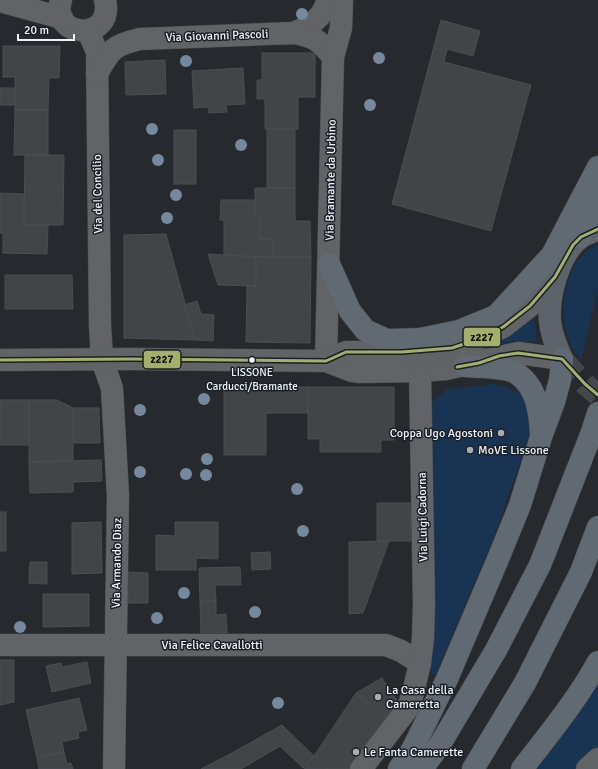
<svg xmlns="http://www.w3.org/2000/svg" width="598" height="769" font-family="Signika,sans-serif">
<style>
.green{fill:#193453}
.building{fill:#414548;stroke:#4a4d51}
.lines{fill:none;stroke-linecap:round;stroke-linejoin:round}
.major-tunnel{stroke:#44484c;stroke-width:22;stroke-dasharray:22 11;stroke-linecap:butt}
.minor-casing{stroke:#45484b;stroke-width:23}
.major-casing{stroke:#45484b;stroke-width:23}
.highway-casing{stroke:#45484b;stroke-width:23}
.minor{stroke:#616366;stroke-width:22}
.major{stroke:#5d636a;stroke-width:22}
.highway{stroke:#616972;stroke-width:22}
.bus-1-casing{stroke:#1a2027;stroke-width:6}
.bus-1{stroke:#a4b069;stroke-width:3}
.tree{fill:#76889d}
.bus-dot{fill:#eff3f8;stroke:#1a2027;stroke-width:1.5}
.poi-dot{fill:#a9adb1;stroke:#1a2027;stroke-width:1.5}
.labels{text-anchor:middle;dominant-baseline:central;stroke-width:3;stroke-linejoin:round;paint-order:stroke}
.bus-label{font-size:11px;fill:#eff3f8;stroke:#1a2027}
.street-label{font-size:12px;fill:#eff3f8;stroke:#1a2027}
.poi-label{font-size:12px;fill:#eff3f8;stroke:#1a2027;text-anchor:start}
.line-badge{stroke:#1a2027;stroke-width:1.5}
.pale-badge-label{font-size:11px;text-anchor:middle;font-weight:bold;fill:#111}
</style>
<rect width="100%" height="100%" fill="#262a2e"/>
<g class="green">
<path d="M598,245V286L581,362C575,352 569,343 566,331C559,304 568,254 598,245Z"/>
<path d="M534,317L537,342L512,341L478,352L483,347L517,330Z"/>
<path d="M492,384L505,386L513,392L521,390L531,421L528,439L495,534L435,676L427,667L430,403L447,389Z"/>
<path d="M598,677V748L575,769H534Z"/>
</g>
<g class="building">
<path d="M441,20L480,31L473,56L447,49L444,62L531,85L491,231L392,204Z"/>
<path d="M3,46H60L59,78H49L48,110H15V77H3Z"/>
<path d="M262,53H315V97H298V129H265V99H257V80H262Z"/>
<path d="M165,60L166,94L126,95L125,62Z"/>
<path d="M243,68L245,104L226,105L227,112L209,113L208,107L194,108L192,71Z"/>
<rect x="0" y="88" width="15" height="17"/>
<path d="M15,110H48V155H14Z"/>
<rect x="267" y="129" width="28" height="59"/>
<rect x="174" y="130" width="22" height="54"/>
<path d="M25,155H64L63,225H24Z"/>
<path d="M255,188H295V221H310L311,257H273V239H259L260,218H255Z"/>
<path d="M0,193L24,194V225H48L47,254L3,253V233H0Z"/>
<path d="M221,200H255V218H260L259,239H273V257L224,255V220H220Z"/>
<path d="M166,234L195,340L124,338V235Z"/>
<path d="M208,254L256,257V286L218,285Z"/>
<path d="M256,257H311L310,343L246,342L247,286H256Z"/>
<path d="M5,275H72L73,309H5Z"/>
<path d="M197,301L201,314L214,315L213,341L195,340L184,305Z"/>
<path d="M224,387H308V413H266V455H224Z"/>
<path d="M308,387H394V440H381V452H320V439H308Z"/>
<rect x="0" y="400" width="29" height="45"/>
<path d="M29,400H57L73,408V461L29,462Z"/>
<path d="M73,408H99L100,443H74Z"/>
<path d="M101,460L102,481L73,482V492L30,493L29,462Z"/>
<path d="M377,503H410L411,541H377Z"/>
<rect x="0" y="512" width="6" height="39"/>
<path d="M101,522L102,573L72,574V523Z"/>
<path d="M175,522H218V559L196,558V570H156V535L175,536Z"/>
<path d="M389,541L363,613L349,614V542Z"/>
<path d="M270,552L271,569L252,570L251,553Z"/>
<path d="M30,562H47V584L29,583Z"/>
<path d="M240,567L241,585H215L216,601L200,602L199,568Z"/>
<path d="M128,572L148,573V603H128Z"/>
<path d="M43,594H89V626L43,627Z"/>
<path d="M216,601V615L226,614L227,633H201L200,602Z"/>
<path d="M0,660H14V702L0,705Z"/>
<path d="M87,662L91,683L52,692L46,666L61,663L62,667Z"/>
<path d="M382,678L398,702L386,717L356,693Z"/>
<path d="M356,693L386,717L351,769H328L314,756Z"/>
<path d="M79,698L87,730L78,732L79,738L62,742L64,752L37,758L26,710Z"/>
<path d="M282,725L314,756L303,768L280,746L241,769H238L230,754Z"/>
<path d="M64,752L67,764L71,763L73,769H39L37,758Z"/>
<path d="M230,754L238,769H201Z"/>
<path d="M314,756L328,769H304Z"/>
</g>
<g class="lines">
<path class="major-tunnel" d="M562,359L585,384L598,395"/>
<defs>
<g id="minor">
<path d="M61,0C49,39 115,42 105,0"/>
<path d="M0,1L62,18"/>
<path d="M88,31L97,52L100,325L102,360L112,388L118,496L114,769"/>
<path d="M294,33C309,26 324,18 327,0"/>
<path d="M97,74C110,50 113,45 140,39L294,33C315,37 319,40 333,57"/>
<path d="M0,360L131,359L326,361L352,371L360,372L420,371L446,369L518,353L562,359"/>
<path d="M326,361L333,57L341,28L342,0"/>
<path d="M326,361L346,352H402L434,350L452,348L476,340L503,327L530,306L555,277"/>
<path d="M0,645H386L401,651L420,663"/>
<path d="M361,769L408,708L413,693L420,663L423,638L424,604L420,371"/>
<path d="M587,769L598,759"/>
</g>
<path id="major" d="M562,359C557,347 551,335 550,321C548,295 559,253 581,237C586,234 592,232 598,229"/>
<g id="highway">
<path d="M581,237L598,191"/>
<path d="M329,264L350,311L365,330L387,340L420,339L459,331L496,316L552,255L598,167"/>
<path d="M465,366C478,367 506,367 516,373C537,386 540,413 541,434"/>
<path d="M399,769L412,750L447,679L498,559L520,505L541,437L554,402L560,380L562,359"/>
<path d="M422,769L439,746L496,650L540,565L592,432L598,413"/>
<path d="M473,769L525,683L581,572L598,527"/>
<path d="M522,769C549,734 577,700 598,662"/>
</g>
</defs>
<use href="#minor" class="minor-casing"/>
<use href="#major" class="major-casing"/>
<use href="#highway" class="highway-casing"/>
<use href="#minor" class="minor"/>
<use href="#major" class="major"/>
<use href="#highway" class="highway"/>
<defs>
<g id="bus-1">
<path d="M0,360L131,359L326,361L346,352H402L452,348L476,340L503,327L530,306L555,277L573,245L581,237L598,229"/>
<path d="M457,367L479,363L499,356L518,353L562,359L585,384L598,395"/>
</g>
</defs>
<use href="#bus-1" class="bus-1-casing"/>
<use href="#bus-1" class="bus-1"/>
</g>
<g class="tree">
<circle cx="302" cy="14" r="6"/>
<circle cx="379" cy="58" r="6"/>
<circle cx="186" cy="61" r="6"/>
<circle cx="370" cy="105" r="6"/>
<circle cx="152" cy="129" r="6"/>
<circle cx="241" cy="145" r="6"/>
<circle cx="158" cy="160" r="6"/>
<circle cx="176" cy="195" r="6"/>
<circle cx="167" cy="218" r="6"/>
<circle cx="204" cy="399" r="6"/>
<circle cx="140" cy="410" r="6"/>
<circle cx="207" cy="459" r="6"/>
<circle cx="140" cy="472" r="6"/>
<circle cx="186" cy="474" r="6"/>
<circle cx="206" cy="475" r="6"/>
<circle cx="297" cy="489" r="6"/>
<circle cx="303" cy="531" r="6"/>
<circle cx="184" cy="593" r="6"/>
<circle cx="255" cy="612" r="6"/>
<circle cx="157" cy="618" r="6"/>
<circle cx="20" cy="627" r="6"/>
<circle cx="278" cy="703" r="6"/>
</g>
<circle class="bus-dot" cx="252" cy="360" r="3.5"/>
<g class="poi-dot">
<circle cx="501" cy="433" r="4"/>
<circle cx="470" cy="450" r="4"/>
<circle cx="378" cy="697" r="4"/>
<circle cx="356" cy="752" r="4"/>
</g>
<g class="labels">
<g class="bus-label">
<text x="252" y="372">LISSONE<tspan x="252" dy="14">Carducci/Bramante</tspan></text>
</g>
<g class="street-label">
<text transform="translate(217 36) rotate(-2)">Via Giovanni Pascoli</text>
<text transform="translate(331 180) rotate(-89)">Via Bramante da Urbino</text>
<text transform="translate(98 194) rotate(-91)">Via del Concilio</text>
<text transform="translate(423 517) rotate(-91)">Via Luigi Cadorna</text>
<text transform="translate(117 563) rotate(-89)">Via Armando Diaz</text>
<text x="212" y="645">Via Felice Cavallotti</text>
</g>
<g class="poi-label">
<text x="493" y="433" text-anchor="end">Coppa Ugo Agostoni</text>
<text x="478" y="450">MoVE Lissone</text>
<text x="386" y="690">La Casa della<tspan x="386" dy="14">Cameretta</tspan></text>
<text x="364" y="752">Le Fanta Camerette</text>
</g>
</g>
<g class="line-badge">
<rect x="463" y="327" width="38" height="20" rx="4" fill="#a4b069"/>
<rect x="143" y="350" width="38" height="19" rx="4" fill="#a4b069"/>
</g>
<g class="pale-badge-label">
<text x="482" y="341">z227</text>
<text x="162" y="363">z227</text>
</g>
<path d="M18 34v6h56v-6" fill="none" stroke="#eff3f8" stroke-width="2"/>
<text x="24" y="34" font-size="12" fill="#eff3f8" stroke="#1a2027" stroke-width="3" paint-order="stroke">20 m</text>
</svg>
